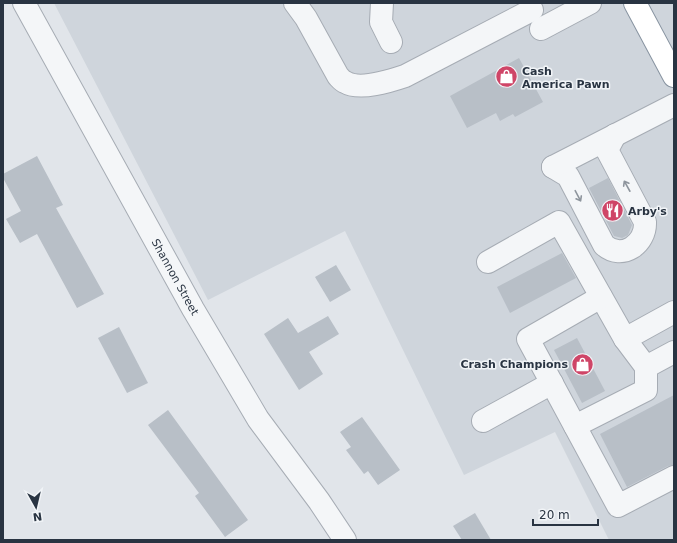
<svg xmlns="http://www.w3.org/2000/svg" width="677" height="543" font-family="'DejaVu Sans',sans-serif">
<style>
.built{fill:#cfd5dc}
.building{fill:#b8bfc7}
.lines{fill:none;stroke-linecap:round;stroke-linejoin:round}
.minor-casing{stroke:#a6acb4;stroke-width:24}
.highway-casing{stroke:#8894a1;stroke-width:24}
.minor{stroke:#f4f6f8;stroke-width:22}
.highway{stroke:#fff;stroke-width:22}
.oneway{stroke:#8e959d}
.labels{text-anchor:middle;dominant-baseline:central;stroke-width:3;stroke-linejoin:round;paint-order:stroke}
.poi-label{font-size:11px;font-weight:bold;fill:#293442;stroke:#f1f4f7;text-anchor:start}
.street-label{font-size:11px;fill:#293442;stroke:#f1f4f7}
</style>
<rect width="100%" height="100%" fill="#e1e5ea"/>
<path class="built" d="M54,3H674V540H609L555,432L464,475L345,231L208,300Z"/>
<g class="building">
<path d="M519,58L543,102L515,117L513,114L500,121L496,113L467,128L450,96Z"/>
<path d="M37,156L63,205L56,208L104,294L77,308L37,234L20,243L6,219L21,211L3,178V174Z"/>
<path d="M608,178L632,225L628,235L622,238L614,236L589,188Z"/>
<path d="M562,253L576,278L510,313L497,287Z"/>
<path d="M336,265L351,290L330,302L315,277Z"/>
<path d="M328,316L339,334L309,352L323,374L299,390L264,334L288,318L298,333Z"/>
<path d="M119,327L148,383L127,393L98,338Z"/>
<path d="M577,338L605,391L582,403L554,350Z"/>
<path d="M674,395V465L668,466L627,487L600,434Z"/>
<path d="M168,410L248,520L225,537L195,496L199,493L148,425Z"/>
<path d="M362,417L400,470L378,485L368,471L364,474L346,450L351,447L340,432Z"/>
<path d="M475,513L491,540H462L453,526Z"/>
</g>
<g class="lines">
<defs>
<g id="minor">
<path id="s1" d="M24,3L193,309L258,419L319,501L345,540"/>
<path d="M295,3L306,18L338,76C340,78 342,81 345,82C360,91 390,81 405,76L532,10"/>
<path d="M382,3L381,22L391,42"/>
<path d="M541,29L590,3"/>
<path d="M553,167L568,176L604,245C622,261 646,244 645,222L607,150L615,135"/>
<path d="M553,167L674,105"/>
<path d="M488,262L559,222L625,339L646,367"/>
<path d="M601,297L528,339L618,506L674,477"/>
<path d="M625,339L674,312"/>
<path d="M483,421L552,383"/>
<path d="M575,426L646,390V367L674,352"/>
</g>
<path id="highway" d="M635,3L674,76"/>
</defs>
<use href="#minor" class="minor-casing"/>
<use href="#highway" class="highway-casing"/>
<use href="#minor" class="minor"/>
<use href="#highway" class="highway"/>
</g>
<defs><path id="oneway-shaft" d="M-6 0H5M1.5-3L5.5 0L1.5 3" fill="none" stroke-width="1.6" stroke-linecap="round" stroke-linejoin="round"/></defs>
<g class="oneway">
<use href="#oneway-shaft" transform="translate(627 186) rotate(-119)"/>
<use href="#oneway-shaft" transform="translate(578 196) rotate(62)"/>
</g>
<defs>
<symbol id="shop-disc" viewBox="-11 -11 22 22"><circle r="9.5" fill="#cf4567" stroke="#f1f4f7"/><path d="M-5-2.5h2.3a2.7 3.5 0 0 1 5.4 0H5L5.5 6h-11ZM-1.5-2.5h3a1.5 2.3 0 0 0-3 0Z" fill="#fff"/></symbol>
<symbol id="restaurant-disc" viewBox="-11 -11 22 22"><circle r="9.5" fill="#cf4567" stroke="#f1f4f7"/><path d="M-5-6h1v4h1v-4h1v4h1v-4h1v5L-1.5 .5V6h-2V.5L-5-1ZM5-6V6H3V1.5H1.5Q1.5-4 5-6Z" fill="#fff"/></symbol>
</defs>
<g fill-rule="evenodd">
<use href="#shop-disc" x="494" y="64" width="25" height="25"/>
<use href="#restaurant-disc" x="600" y="198" width="25" height="25"/>
<use href="#shop-disc" x="570" y="352" width="25" height="25"/>
</g>
<g class="labels">
<g class="poi-label">
<text x="522" y="71">Cash<tspan x="522" dy="13">America Pawn</tspan></text>
<text x="628" y="211">Arby's</text>
<text x="568" y="364" text-anchor="end">Crash Champions</text>
</g>
<g class="street-label">
<text stroke="none"><textPath href="#s1" startOffset="313">Shannon Street</textPath></text>
</g>
</g>
<rect width="677" height="543" fill="none" stroke="#293442" stroke-width="8"/>
<g transform="translate(36 507) rotate(172)" stroke="#f1f4f7" stroke-width="3" paint-order="stroke">
<path d="M0-3L7 15L0 10L-7 15Z" fill="#293442"/>
<text y="-6" font-size="11" font-weight="bold" text-anchor="middle" fill="#293442">N</text>
</g>
<path d="M533 519v6h65v-6" fill="none" stroke="#293442" stroke-width="2"/>
<text x="539" y="519" font-size="12" fill="#293442" stroke="#f1f4f7" stroke-width="3" paint-order="stroke">20 m</text>
</svg>
